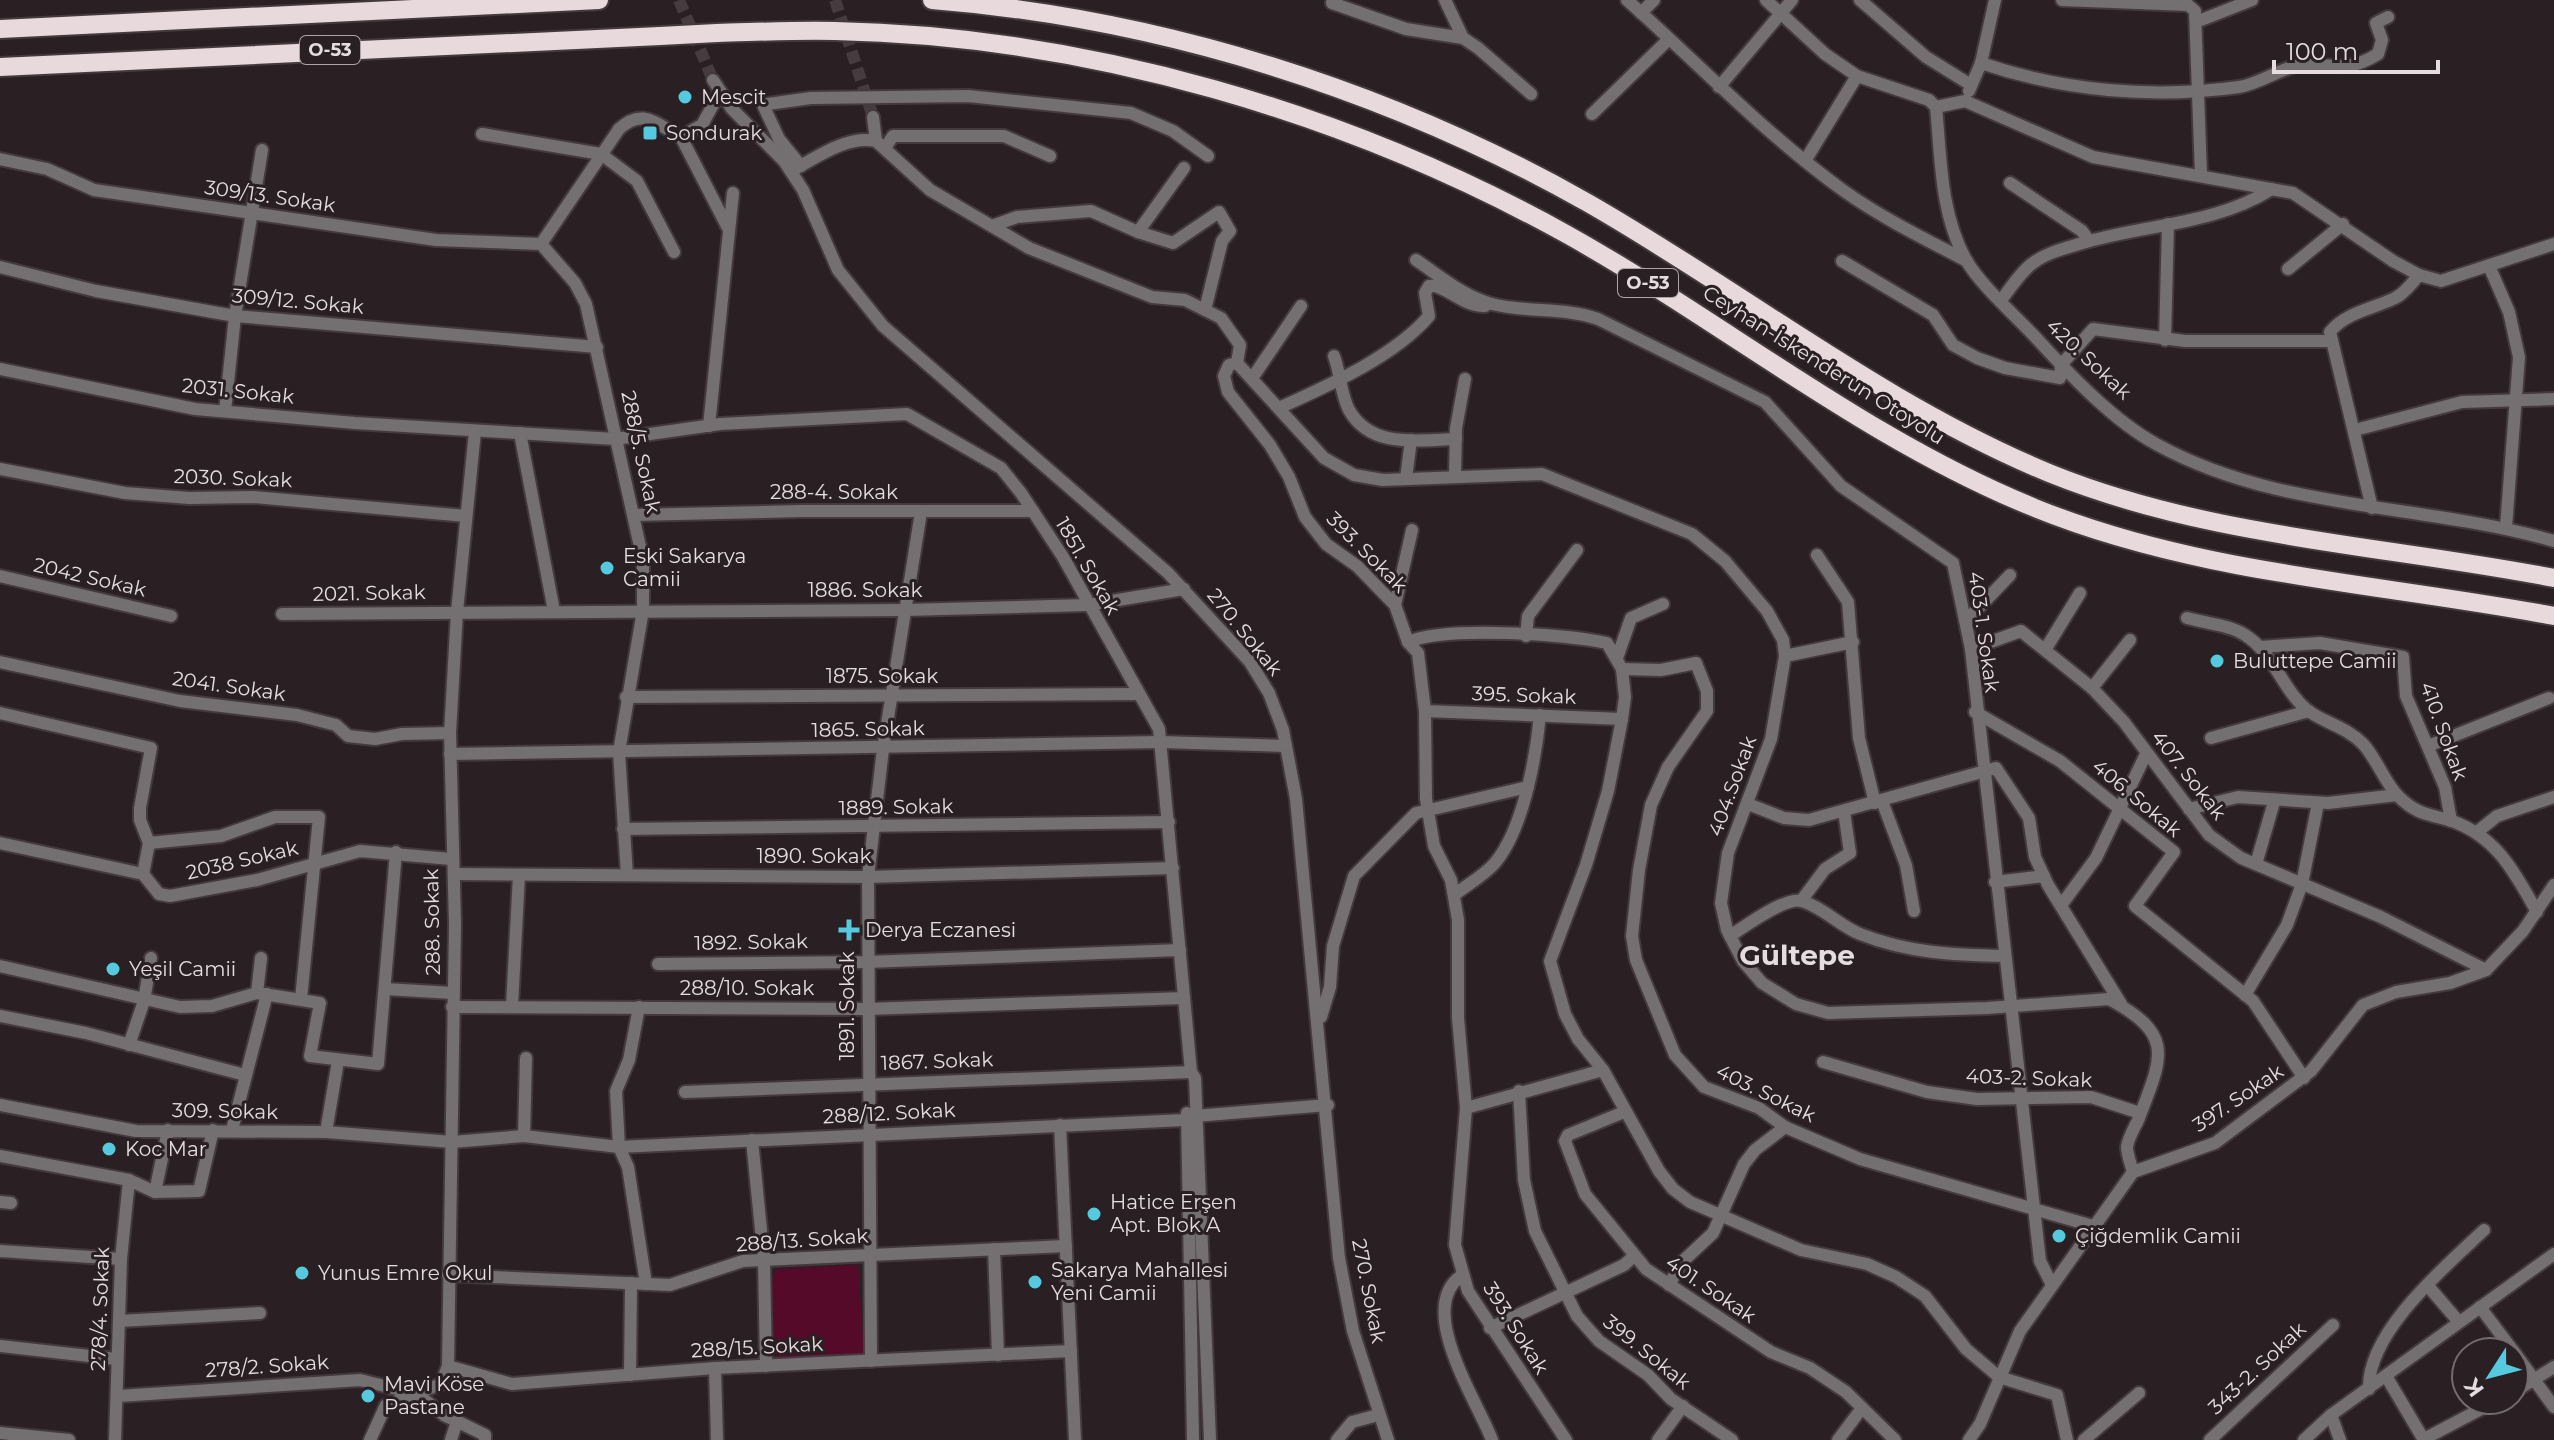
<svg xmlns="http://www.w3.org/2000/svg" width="2554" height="1440" font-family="Montserrat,sans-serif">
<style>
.green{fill:#550a2a}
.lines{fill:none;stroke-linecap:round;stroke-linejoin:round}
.minor-tunnel{stroke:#463c3f;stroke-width:12;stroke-dasharray:12 6;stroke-linecap:butt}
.minor-casing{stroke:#443a3d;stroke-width:16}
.highway-casing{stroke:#443a3d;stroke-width:22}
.minor{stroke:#746f70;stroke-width:12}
.highway{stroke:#e7d9dc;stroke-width:18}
.highway-bridge-casing{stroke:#443a3d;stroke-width:22;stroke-linecap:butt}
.highway-bridge{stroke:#e7d9dc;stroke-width:18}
.poi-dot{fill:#55cadf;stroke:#2a2023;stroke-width:3}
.labels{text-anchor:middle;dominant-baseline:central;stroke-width:6;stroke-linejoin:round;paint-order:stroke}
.shield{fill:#2a2023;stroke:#aca4a6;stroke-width:2}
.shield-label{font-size:18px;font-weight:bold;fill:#e4dcde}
.poi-label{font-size:20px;fill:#e4dcde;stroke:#2a2023;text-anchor:start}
.street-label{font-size:20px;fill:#e4dcde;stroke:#2a2023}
.district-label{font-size:28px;font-weight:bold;fill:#e4dcde;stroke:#2a2023}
</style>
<rect width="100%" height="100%" fill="#2a2023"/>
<path class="green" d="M858,1265L864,1354L775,1358L768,1288L776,1269Z"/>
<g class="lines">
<g class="minor-tunnel">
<path d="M679,0L713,80"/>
<path d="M835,0L873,117"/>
</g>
<defs>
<g id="minor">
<path d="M1445,0L1463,38L1478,48L1531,94"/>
<path d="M1627,0C1699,64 1765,134 1844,191C1882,218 1925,239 1967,261"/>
<path d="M1766,0L1825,54L1857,76L1929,100L1936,107C1941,158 1940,213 1966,260C1981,286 2017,317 2039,341C2071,376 2114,421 2156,444C2279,512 2423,503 2554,541"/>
<path d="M1860,0L1926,57L1971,85"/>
<path d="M2062,0L2188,5L2195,11L2201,175"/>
<path d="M1332,3L1406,29L1463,38"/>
<path d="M1641,13L1654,0"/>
<path d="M2196,22L2252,0"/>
<path d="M1981,63C2063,91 2153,99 2239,87C2260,84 2284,66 2302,65C2336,63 2345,74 2378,54L2382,40L2376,23L2388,17"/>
<path d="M713,80L732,109L784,161L803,190L838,270L883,326L1168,573L1250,662L1269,693L1283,730L1296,799L1339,1258L1353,1331L1388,1440"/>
<path d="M1719,87L1792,0"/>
<path d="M1969,91L1981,63L1995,0"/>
<path d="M1936,107L1965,101L2093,157L2293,193L2393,261L2419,275L2441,281L2554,244"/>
<path d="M1592,114L1668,40"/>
<path d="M873,117L876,141"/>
<path d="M482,134L601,154L637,181L674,252"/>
<path d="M681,137L729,230"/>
<path d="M885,148L893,136H1004L1050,156"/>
<path d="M0,159L47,169L94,190L436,240L541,244"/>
<path d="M1805,161L1857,76"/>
<path d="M801,166L779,139L764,107L768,104L811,98L968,96L1131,113L1173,131L1208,156"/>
<path d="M791,171C816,158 846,135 876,141L930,190L1029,248L1152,297L1185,300L1221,318L1240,345L1237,363L1229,365L1224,376L1228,392L1270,445L1289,477L1305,517L1326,544L1357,566L1395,605L1408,642L1418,653L1425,711L1426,799L1434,846L1451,880L1458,920V1018L1466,1108L1455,1245L1468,1291L1566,1440"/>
<path d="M2010,183L2082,231L2089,241"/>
<path d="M992,226L1017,217L1091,211L1138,232L1173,243L1219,212L1230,231L1222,241L1205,310"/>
<path d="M1138,232L1184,168"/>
<path d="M541,244L575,283L586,304L643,560V610L619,752L627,875"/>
<path d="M541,244L619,129C643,107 656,124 681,137L702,125L720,92"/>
<path d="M1416,260C1440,276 1464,297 1492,304C1528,313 1564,307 1598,319L1765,402L1841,486L1953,563L1971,649L2040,1261L2052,1285"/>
<path d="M1842,261L1933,315L1953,345L1977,358L2005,368L2060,378L2061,365L2093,329L2185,341H2332"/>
<path d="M0,267L96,291L235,316L597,347"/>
<path d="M2490,268L2509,312L2519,357L2506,527"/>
<path d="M2288,269L2343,224"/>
<path d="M2001,300C2011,288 2021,271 2033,263C2046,253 2063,249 2079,244C2143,224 2213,226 2272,189"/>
<path d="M2165,340L2168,224"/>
<path d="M1334,356C1340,372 1341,395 1349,410C1371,449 1418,440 1456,439"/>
<path d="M1237,363L1324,458L1354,475L1383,480L1542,474L1692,534L1725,561L1767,611L1783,640L1785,656L1771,739L1728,853L1721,903L1727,930L1743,961L1762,983L1796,1004L1828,1013L1987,1008L2109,999C2176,1035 2162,1057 2139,1118C2135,1127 2128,1138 2127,1147C2127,1154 2131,1165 2133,1172"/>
<path d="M0,369L195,409L355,423L615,439L720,424L907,414L1001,468L1021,493L1063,557L1159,729L1191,1072L1195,1078L1210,1440"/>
<path d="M1253,377L1301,306"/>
<path d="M1279,408C1327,386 1394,357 1429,316L1425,293L1429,286C1444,283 1462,307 1485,306"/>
<path d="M225,411L235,316L262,150"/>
<path d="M709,426L733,193"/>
<path d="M2355,430L2462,402L2554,399"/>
<path d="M520,433L554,611"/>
<path d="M0,469L125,493L189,498L253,497L466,516"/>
<path d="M1455,475L1456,428L1465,379"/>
<path d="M1406,478L1411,440"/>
<path d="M2372,508L2330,332C2346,312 2373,309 2395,298C2404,294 2412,283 2419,275"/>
<path d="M634,515L801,511H1033"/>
<path d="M1817,555L1848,602L1859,738L1875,803"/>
<path d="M0,576L171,616"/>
<path d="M1395,605L1412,530"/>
<path d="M282,614L905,610L1088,605L1184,589"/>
<path d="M2187,618C2205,623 2230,625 2245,635C2273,652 2282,689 2307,710C2324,723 2346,726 2364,745C2377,760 2384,781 2398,796C2417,815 2429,814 2452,821C2497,837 2515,873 2537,912"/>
<path d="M1966,621L2010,575"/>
<path d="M1526,636L1528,616L1577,550"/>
<path d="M1408,642C1445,626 1565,634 1607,643L1622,669L1625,697L1622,719L1608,791L1586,865L1550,961L1565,1014L1578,1039L1603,1070L1659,1171L1673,1189L1690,1202L1801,1250L1867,1264L1896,1277L1925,1296L1966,1349L1999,1377L2057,1395L2067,1440"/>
<path d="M2260,647L2320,643L2403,657L2406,696L2445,787L2451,821"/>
<path d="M1971,649L2021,631L2092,688L2124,722L2209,835L2241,858L2381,917L2486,970"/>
<path d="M2045,650L2080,593"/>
<path d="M1785,656L1853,642"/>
<path d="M1617,658L1631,618L1663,604"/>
<path d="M0,662L180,701L297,715L336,725L348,736L375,739L402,734L450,733"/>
<path d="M1622,669L1661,670L1696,663L1707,691V711L1668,767L1651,805L1639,870L1632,936L1636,960L1675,1055L1704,1087L1759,1108L1785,1127L1860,1159L2093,1226"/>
<path d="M2092,688L2130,640"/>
<path d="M626,697L1139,694"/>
<path d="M1425,711L1622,719"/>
<path d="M1975,712L2060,761L2174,852L2135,906L2253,1001L2304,1078"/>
<path d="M0,713L151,748L140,808V820L149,843L143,874"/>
<path d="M2211,738L2309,711"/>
<path d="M2428,746L2549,698"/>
<path d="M450,754L1161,742L1286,746"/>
<path d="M1882,801L1906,865L1914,911"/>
<path d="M1748,804L1784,818L1809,820L1996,768L2029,818L2035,857L2048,885L2121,1004"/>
<path d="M2189,809L2238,797L2328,803L2397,795"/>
<path d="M623,829L1169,822"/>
<path d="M2477,832L2497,816L2554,797"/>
<path d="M0,843L143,874L159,894L170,896L257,880L360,851L451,859"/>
<path d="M149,843L221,836L275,817H319L301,999"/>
<path d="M2256,864L2274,802"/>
<path d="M454,874L868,877L1173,868"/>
<path d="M1995,882L2044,876"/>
<path d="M1454,895C1467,885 1483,876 1494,864C1523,831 1536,757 1540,715"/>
<path d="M1801,901L1825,869L1850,853L1844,811"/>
<path d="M2062,904L2096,858L2146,754"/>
<path d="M1730,936C1744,927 1784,897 1801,901C1821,906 1840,926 1860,934C1908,953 1954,955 2005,956"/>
<path d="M658,964L867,962L1180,950"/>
<path d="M0,966L180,1007L212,1006L257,993L320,1003L310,1056L378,1064L396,852"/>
<path d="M385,989L453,993"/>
<path d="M257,993L261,958"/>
<path d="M2245,995L2287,925L2302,884L2318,803"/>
<path d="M512,1006L519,875"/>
<path d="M452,1007L867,1009L1184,998"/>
<path d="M639,1007L629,1060L616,1091L619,1147L628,1167L646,1284"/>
<path d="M0,1016L86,1033L245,1075"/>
<path d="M1321,1017L1330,987L1333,946L1354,876L1416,813L1528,787"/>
<path d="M129,1045L144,1001L151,958"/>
<path d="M1823,1062L1927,1092L1977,1099L2091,1097L2140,1113"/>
<path d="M1519,1091L1524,1180L1535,1231L1577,1316L1599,1341L1648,1375L1671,1399L1732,1440"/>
<path d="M685,1092L1191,1072"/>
<path d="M0,1105L136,1131L326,1132L452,1142L524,1136L619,1147L1185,1120L1195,1116L1328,1105"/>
<path d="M1466,1108L1603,1070"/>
<path d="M1624,1112L1568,1135L1565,1141L1585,1194L1646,1269L1771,1352L1810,1368L1846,1392L1895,1440"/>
<path d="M1187,1113L1193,1440"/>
<path d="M1060,1125L1075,1440"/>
<path d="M232,1130L267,994"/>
<path d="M326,1132L338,1061"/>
<path d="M524,1136L526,1058"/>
<path d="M752,1140L764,1260L766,1366"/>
<path d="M0,1156L129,1180L155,1192L199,1191L213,1130"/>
<path d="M155,1192L168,1130"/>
<path d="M0,1202L11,1203"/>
<path d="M994,1249L998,1355"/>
<path d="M0,1251L121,1259"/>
<path d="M448,1275L670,1285L743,1261L1066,1246"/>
<path d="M1461,1276C1415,1309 1478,1402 1492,1440"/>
<path d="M1669,1285L1682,1262L1713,1233L1744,1164L1755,1150L1785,1127"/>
<path d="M2428,1286L2459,1322"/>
<path d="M2480,1307L2514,1352"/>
<path d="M120,1321L260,1313"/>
<path d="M1490,1328L1624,1265L1634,1256"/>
<path d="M0,1346L116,1359"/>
<path d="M2514,1352L2554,1407"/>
<path d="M871,1361L868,877L883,749L921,512"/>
<path d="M448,1366L512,1384L715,1368L1071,1351"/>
<path d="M715,1368L717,1440"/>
<path d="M630,1375L631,1283"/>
<path d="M2386,1376L2424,1440"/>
<path d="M2369,1389C2367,1332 2446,1266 2484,1230"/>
<path d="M2514,1392L2554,1367"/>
<path d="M119,1396L360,1380L417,1394L444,1415L485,1435V1440"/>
<path d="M2331,1415L2340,1440"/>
<path d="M0,1433L69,1440"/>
<path d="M2424,1439L2498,1400"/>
<path d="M115,1440L121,1259L129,1180"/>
<path d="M370,1440L386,1405L441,1384L448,1366L455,924L450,733L457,612L475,431"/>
<path d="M451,1440L457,1421"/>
<path d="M1337,1440L1352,1422L1378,1415"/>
<path d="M1658,1440L1683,1406"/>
<path d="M1838,1440L1862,1408"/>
<path d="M1969,1440L1980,1424L2020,1331L2133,1172L2215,1143L2311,1071L2363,1005L2396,992L2450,983L2486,970L2523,931L2554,885"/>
<path d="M2084,1440L2139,1393"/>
<path d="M2210,1440L2333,1325"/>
<path d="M2304,1440L2331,1415L2554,1254"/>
</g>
<g id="highway">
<path d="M932,0C1160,18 1388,90 1588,203C1742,291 1884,405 2049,473C2209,538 2385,545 2554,578"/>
<path d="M0,29L599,0"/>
<path d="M717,33C757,32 796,30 835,31C1088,36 1348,113 1568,235C1725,323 1867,440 2035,508C2200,575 2381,583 2554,616"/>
<path d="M0,67L660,36"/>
</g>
</defs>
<use href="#minor" class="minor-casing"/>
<use href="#highway" class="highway-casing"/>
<use href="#minor" class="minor"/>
<use href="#highway" class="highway"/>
<defs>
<path id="highway-bridge" d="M660,36L717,33"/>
</defs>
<use href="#highway-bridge" class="highway-bridge-casing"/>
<use href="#highway-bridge" class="highway-bridge"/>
</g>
<g class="poi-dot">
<circle cx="685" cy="97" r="8"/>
<rect x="642" y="125" width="16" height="16" rx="4"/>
<circle cx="607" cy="568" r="8"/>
<circle cx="2217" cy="661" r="8"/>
<path d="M845 918h8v8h8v8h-8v8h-8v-8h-8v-8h8z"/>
<circle cx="113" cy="969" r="8"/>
<circle cx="109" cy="1149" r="8"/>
<circle cx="1094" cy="1214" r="8"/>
<circle cx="2059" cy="1236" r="8"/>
<circle cx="302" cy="1273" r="8"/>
<circle cx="1035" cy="1282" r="8"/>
<circle cx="368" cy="1396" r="8"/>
</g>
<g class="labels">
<g class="shield">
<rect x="300" y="36" width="60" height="28" rx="6"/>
<rect x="1618" y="269" width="60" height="28" rx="6"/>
</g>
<g class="shield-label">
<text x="330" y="50">O-53</text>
<text x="1648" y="283">O-53</text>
</g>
<g class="poi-label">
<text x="701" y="97">Mescit</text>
<text x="666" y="133">Sondurak</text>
<text x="623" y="556">Eski Sakarya<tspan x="623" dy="23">Camii</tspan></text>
<text x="2233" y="661">Buluttepe Camii</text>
<text x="865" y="930">Derya Eczanesi</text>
<text x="129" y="969">Yeşil Camii</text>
<text x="125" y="1149">Koc Mar</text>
<text x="1110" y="1202">Hatice Erşen<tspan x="1110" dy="23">Apt. Blok A</tspan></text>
<text x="2075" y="1236">Çiğdemlik Camii</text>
<text x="1051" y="1270">Sakarya Mahallesi<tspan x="1051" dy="23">Yeni Camii</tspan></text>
<text x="318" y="1273">Yunus Emre Okul</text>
<text x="384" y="1384">Mavi Köse<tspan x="384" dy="23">Pastane</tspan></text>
</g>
<g class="street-label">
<text transform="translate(270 196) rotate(8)">309/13. Sokak</text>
<text transform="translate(298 301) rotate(5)">309/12. Sokak</text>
<text transform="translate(2089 359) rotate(43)">420. Sokak</text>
<text transform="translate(1824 365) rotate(32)">Ceyhan-İskenderun Otoyolu</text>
<text transform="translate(238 391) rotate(6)">2031. Sokak</text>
<text transform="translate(641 452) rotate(78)">288/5. Sokak</text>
<text transform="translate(233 478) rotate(2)">2030. Sokak</text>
<text x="834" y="492">288-4. Sokak</text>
<text transform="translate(1367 552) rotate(45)">393. Sokak</text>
<text transform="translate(1088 566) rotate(60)">1851. Sokak</text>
<text transform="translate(90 577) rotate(13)">2042 Sokak</text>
<text x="865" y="590">1886. Sokak</text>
<text transform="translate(369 593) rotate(-1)">2021. Sokak</text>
<text transform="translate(1245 632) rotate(51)">270. Sokak</text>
<text transform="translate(1984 632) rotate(82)">403-1. Sokak</text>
<text x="882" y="676">1875. Sokak</text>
<text transform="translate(229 686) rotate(8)">2041. Sokak</text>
<text transform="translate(1524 695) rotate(2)">395. Sokak</text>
<text transform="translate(868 729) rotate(-1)">1865. Sokak</text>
<text transform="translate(2444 731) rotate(70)">410. Sokak</text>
<text transform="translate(2189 775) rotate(52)">407. Sokak</text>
<text transform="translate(1732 786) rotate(-70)">404.Sokak</text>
<text transform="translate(2137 798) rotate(40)">406. Sokak</text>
<text transform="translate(896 807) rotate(-1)">1889. Sokak</text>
<text x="814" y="856">1890. Sokak</text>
<text transform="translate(242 860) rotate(-13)">2038 Sokak</text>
<text transform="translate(432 922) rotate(-91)">288. Sokak</text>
<text transform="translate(751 942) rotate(-1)">1892. Sokak</text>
<text x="747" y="988">288/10. Sokak</text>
<text transform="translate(847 1006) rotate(-90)">1891. Sokak</text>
<text transform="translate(937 1061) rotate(-2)">1867. Sokak</text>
<text transform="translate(2029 1078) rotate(2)">403-2. Sokak</text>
<text transform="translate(1766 1093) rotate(26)">403. Sokak</text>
<text transform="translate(2238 1098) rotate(-34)">397. Sokak</text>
<text transform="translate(225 1111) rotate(1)">309. Sokak</text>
<text transform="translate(889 1113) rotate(-3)">288/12. Sokak</text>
<text transform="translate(802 1240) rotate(-4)">288/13. Sokak</text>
<text transform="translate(1711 1289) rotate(34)">401. Sokak</text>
<text transform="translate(1369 1291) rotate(79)">270. Sokak</text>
<text transform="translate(100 1309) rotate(-88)">278/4. Sokak</text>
<text transform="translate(1516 1328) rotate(58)">393. Sokak</text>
<text transform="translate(757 1347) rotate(-3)">288/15. Sokak</text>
<text transform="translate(1647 1352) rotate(39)">399. Sokak</text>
<text transform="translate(267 1366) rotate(-4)">278/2. Sokak</text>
<text transform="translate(2257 1368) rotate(-43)">343-2. Sokak</text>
</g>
<g class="district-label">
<text x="1797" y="955">Gültepe</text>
</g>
</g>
<g transform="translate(2490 1376) rotate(234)"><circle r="38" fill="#2a2023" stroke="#746b6e" stroke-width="2"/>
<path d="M0-6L14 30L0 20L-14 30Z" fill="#55cadf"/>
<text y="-12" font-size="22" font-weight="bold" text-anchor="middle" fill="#e4dcde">K</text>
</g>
<path d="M2274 60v12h164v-12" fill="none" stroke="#e4dcde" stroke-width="4"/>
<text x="2286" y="60" font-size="24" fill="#e4dcde" stroke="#2a2023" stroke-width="6" paint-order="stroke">100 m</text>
</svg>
